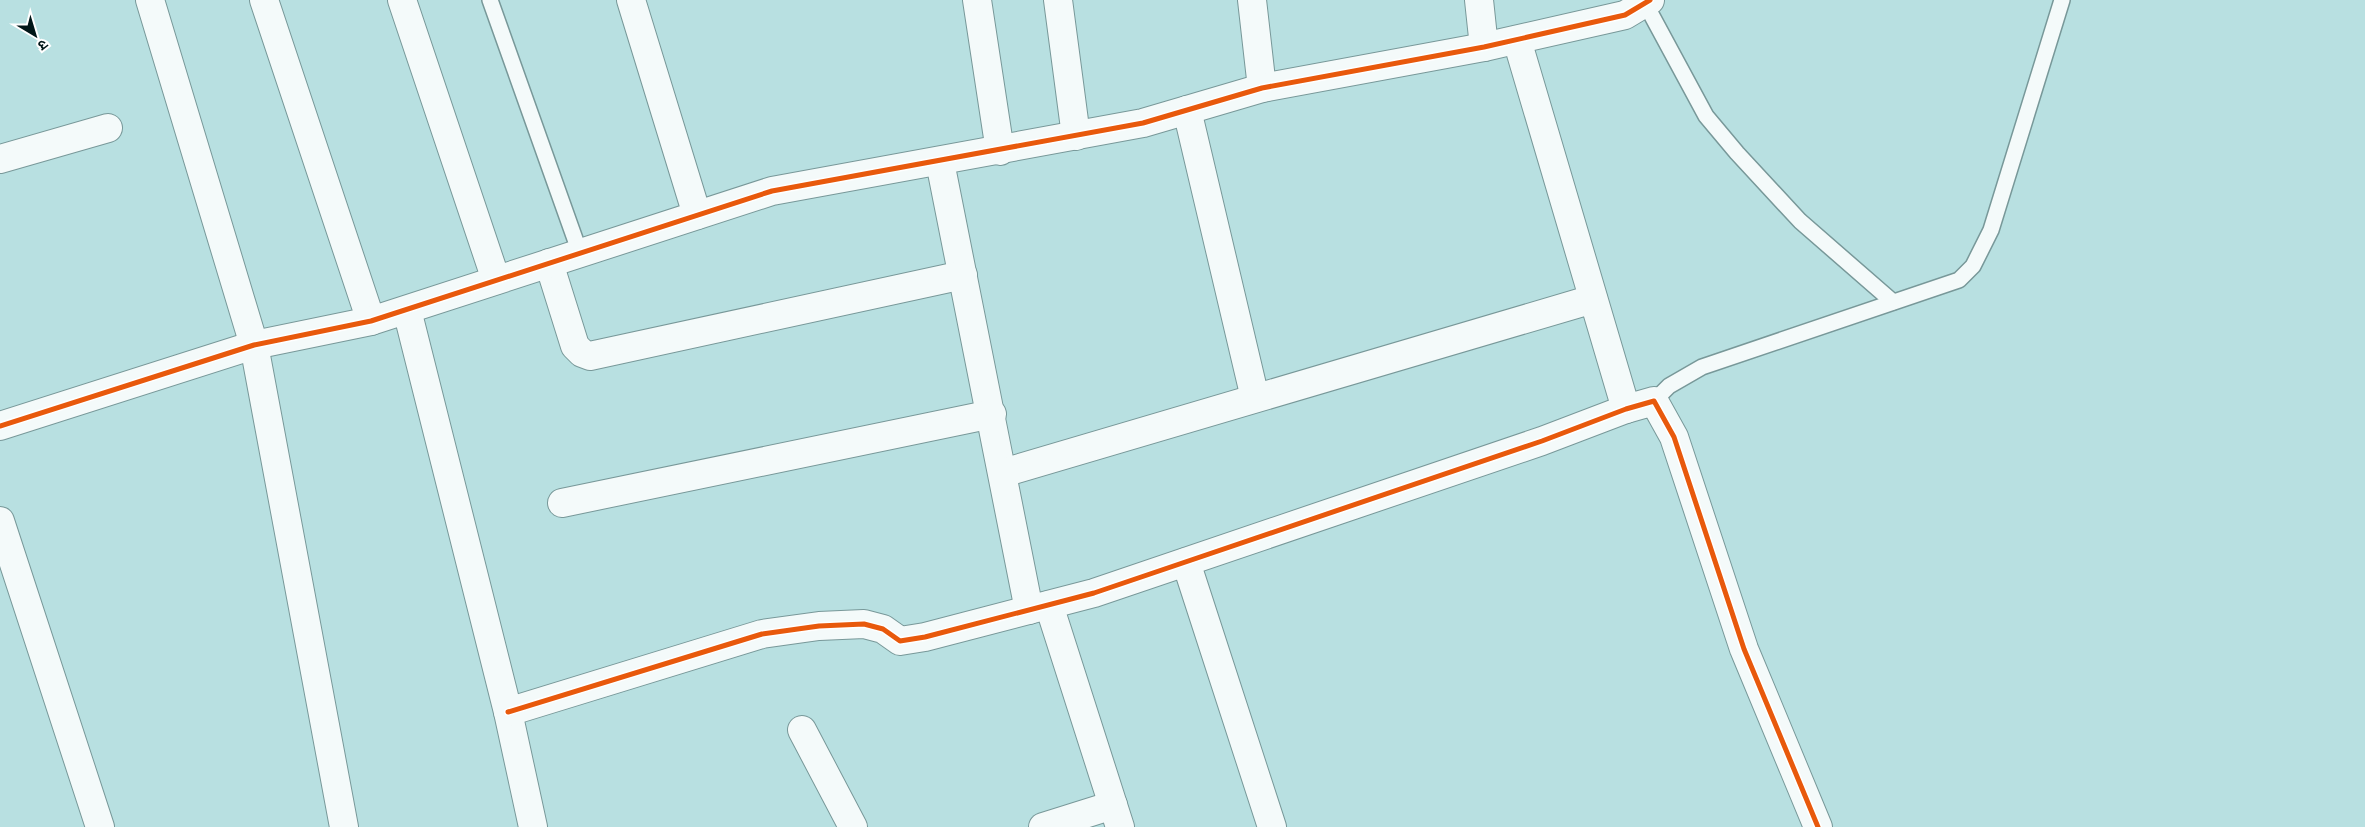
<svg xmlns="http://www.w3.org/2000/svg" width="2365" height="827" font-family="Barlow,'Noto Sans Devanagari',sans-serif">
<style>
.lines{fill:none;stroke-linecap:round;stroke-linejoin:round}
.service-casing{stroke:#789899;stroke-width:18}
.minor-casing{stroke:#789899;stroke-width:30}
.service{stroke:#f4fafa;stroke-width:15}
.minor{stroke:#f4fafa;stroke-width:28}
.cycleway-casing{stroke:#fff;stroke-width:8}
.cycleway{stroke:#e8590c;stroke-width:5}
</style>
<rect width="100%" height="100%" fill="#b8e0e1"/>
<g class="lines">
<defs>
<g id="service">
<path d="M490,0L580,253"/>
<path d="M1645,3L1706,116L1737,153L1800,221L1893,302"/>
<path d="M1654,401L1669,386L1702,367L1959,280L1973,266L1991,230L2062,0"/>
</g>
<g id="minor">
<path d="M150,0L254,345L344,827"/>
<path d="M264,0L371,321"/>
<path d="M402,0L496,280"/>
<path d="M631,0L697,215"/>
<path d="M977,0L1000,151"/>
<path d="M1058,0L1076,136"/>
<path d="M1252,0L1262,88"/>
<path d="M1479,0L1484,47"/>
<path d="M1517,40L1626,409"/>
<path d="M1187,110L1255,398"/>
<path d="M0,159L108,128"/>
<path d="M940,162L1029,610"/>
<path d="M549,263L575,346L582,353L590,356L963,275"/>
<path d="M407,310L508,712L533,827"/>
<path d="M0,426L254,345L371,321L772,191L1143,123L1262,88L1484,47L1625,15L1650,0"/>
<path d="M1003,473L1593,299"/>
<path d="M562,503L992,414"/>
<path d="M0,521L100,827"/>
<path d="M1186,562L1272,827"/>
<path d="M1049,605L1120,827"/>
<path d="M508,712L762,634L819,626L864,624L883,629L900,641L925,637L1094,593L1542,441L1626,409L1654,401L1674,437L1744,649L1818,827"/>
<path d="M802,730L853,827"/>
<path d="M1043,827L1113,805"/>
</g>
</defs>
<use href="#service" class="service-casing"/>
<use href="#minor" class="minor-casing"/>
<use href="#service" class="service"/>
<use href="#minor" class="minor"/>
<defs>
<g id="cycleway">
<path d="M0,426L254,345L371,321L772,191L1143,123L1262,88L1484,47L1625,15L1650,0"/>
<path d="M508,712L762,634L819,626L864,624L883,629L900,641L925,637L1094,593L1542,441L1626,409L1654,401L1674,437L1744,649L1818,827"/>
</g>
</defs>
<use href="#cycleway" class="cycleway-casing"/>
<use href="#cycleway" class="cycleway"/>
</g>
<g transform="translate(35 35) rotate(142)" stroke="#ffffff" stroke-width="4" paint-order="stroke">
<path d="M0-4L9 19L0 12L-9 19Z" fill="#001617"/>
<text y="-8" font-size="14" font-weight="bold" text-anchor="middle" fill="#001617">उ</text>
</g>
</svg>
